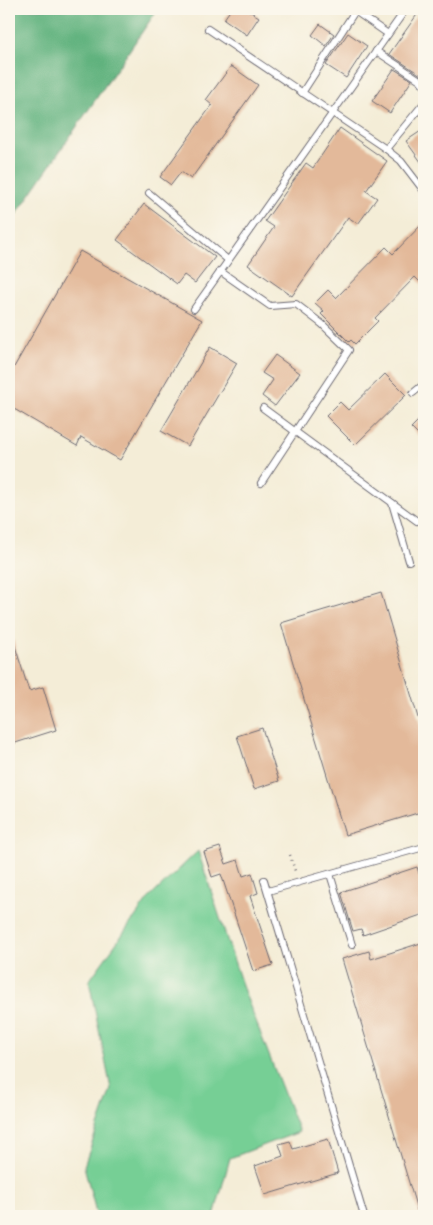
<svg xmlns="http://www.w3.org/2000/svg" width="433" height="1225" font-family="Delius,sans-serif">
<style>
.green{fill:#76cf95;stroke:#4c7868}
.forest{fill:#60b27e;stroke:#416a5c}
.building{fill:#e3b99a}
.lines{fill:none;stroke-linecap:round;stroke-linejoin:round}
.lane-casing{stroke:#6c6972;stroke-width:8}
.path{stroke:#6c6972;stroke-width:2.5;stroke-dasharray:1 4;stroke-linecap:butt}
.lane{stroke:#fff;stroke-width:6}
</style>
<rect width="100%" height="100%" fill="#fbf7ec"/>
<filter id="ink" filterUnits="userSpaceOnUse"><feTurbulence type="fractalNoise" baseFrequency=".02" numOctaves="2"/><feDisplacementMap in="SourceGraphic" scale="10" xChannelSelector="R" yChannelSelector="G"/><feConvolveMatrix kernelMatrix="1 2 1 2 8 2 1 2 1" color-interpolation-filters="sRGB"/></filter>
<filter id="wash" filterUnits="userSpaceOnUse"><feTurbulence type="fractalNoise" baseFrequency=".0096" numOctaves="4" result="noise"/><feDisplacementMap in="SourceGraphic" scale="20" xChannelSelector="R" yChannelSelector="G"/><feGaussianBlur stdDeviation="1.12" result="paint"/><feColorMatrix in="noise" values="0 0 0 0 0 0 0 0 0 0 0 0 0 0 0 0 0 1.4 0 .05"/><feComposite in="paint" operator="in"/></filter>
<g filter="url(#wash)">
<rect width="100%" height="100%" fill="#f4edd7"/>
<path class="green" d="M198,851L244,991L299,1132L230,1158L214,1216H97L84,1166L111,1089L89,981L148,899Z"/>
<path class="forest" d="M9,9H158L9,225Z"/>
<g id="blocks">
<g class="building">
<path d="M231,9H246L259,17L247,35L224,19Z"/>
<path d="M421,9H424V77L389,54Z"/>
<path d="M320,24L334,34L326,46L312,35Z"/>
<path d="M348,33L367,46L346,78L326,65Z"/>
<path d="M231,66L258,85L191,179L181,172L171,185L160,177L212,105L206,100Z"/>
<path d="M394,69L412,80L390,113L372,101Z"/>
<path d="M340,128L387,161L366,191L377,198L358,224L348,217L292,296L248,265L274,227L265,221L306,163L313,168Z"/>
<path d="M424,129V166L406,141Z"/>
<path d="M144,204L215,257L195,283L184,275L177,284L117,240Z"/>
<path d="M424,222V286L415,277L375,318L378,321L355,344L351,340L349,342L321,314L324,311L315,303L328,290L336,298L386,247L393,254Z"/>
<path d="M80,251L202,320L120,460L81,437L77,446L9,406V376Z"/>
<path d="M210,347L237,363L188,446L161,431Z"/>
<path d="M275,355L300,373L275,406L262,396L273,380L262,373Z"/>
<path d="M385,374L406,395L355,445L326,416L340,402L348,410Z"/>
<path d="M424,415V441L411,428Z"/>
<path d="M381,593L424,738V811L345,835L281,623Z"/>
<path d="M9,633H11L29,691L43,687L56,730L9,745Z"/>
<path d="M262,728L279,781L254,789L237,736Z"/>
<path d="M220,847L226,864L238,860L243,876L252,873L258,893L250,896L273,965L253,971L221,874L212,877L204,852Z"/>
<path d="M417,867L424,889V914L363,935L361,929L353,931L341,892Z"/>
<path d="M424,942V1216H419L342,959L369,951L371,959Z"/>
<path d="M328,1139L338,1173L265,1195L255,1166L283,1156L279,1144L290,1141L293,1149Z"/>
</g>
</g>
</g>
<g filter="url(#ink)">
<use href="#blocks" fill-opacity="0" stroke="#6c6972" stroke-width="1"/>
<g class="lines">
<defs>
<g id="lane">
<path d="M208,29L386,149L424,103"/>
<path d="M376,51L420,80L424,85"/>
<path d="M302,93L355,11L388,34"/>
<path d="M386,149L401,161L424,191"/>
<path d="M149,193L228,260"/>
<path d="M220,271L270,306L296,304L322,324L349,350L261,483"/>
<path d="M194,309L406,9"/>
<path d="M413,393L424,384"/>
<path d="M263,408L417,521"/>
<path d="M392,503L409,561"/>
<path d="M330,874L352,945"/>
<path d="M264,880L364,1216"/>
<path d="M268,891L424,847"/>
</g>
</defs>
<use href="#lane" class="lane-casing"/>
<path class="path" d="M290,855L296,874"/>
<use href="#lane" class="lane"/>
</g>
</g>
<rect width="433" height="1225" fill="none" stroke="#fbf7ec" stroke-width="30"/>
</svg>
